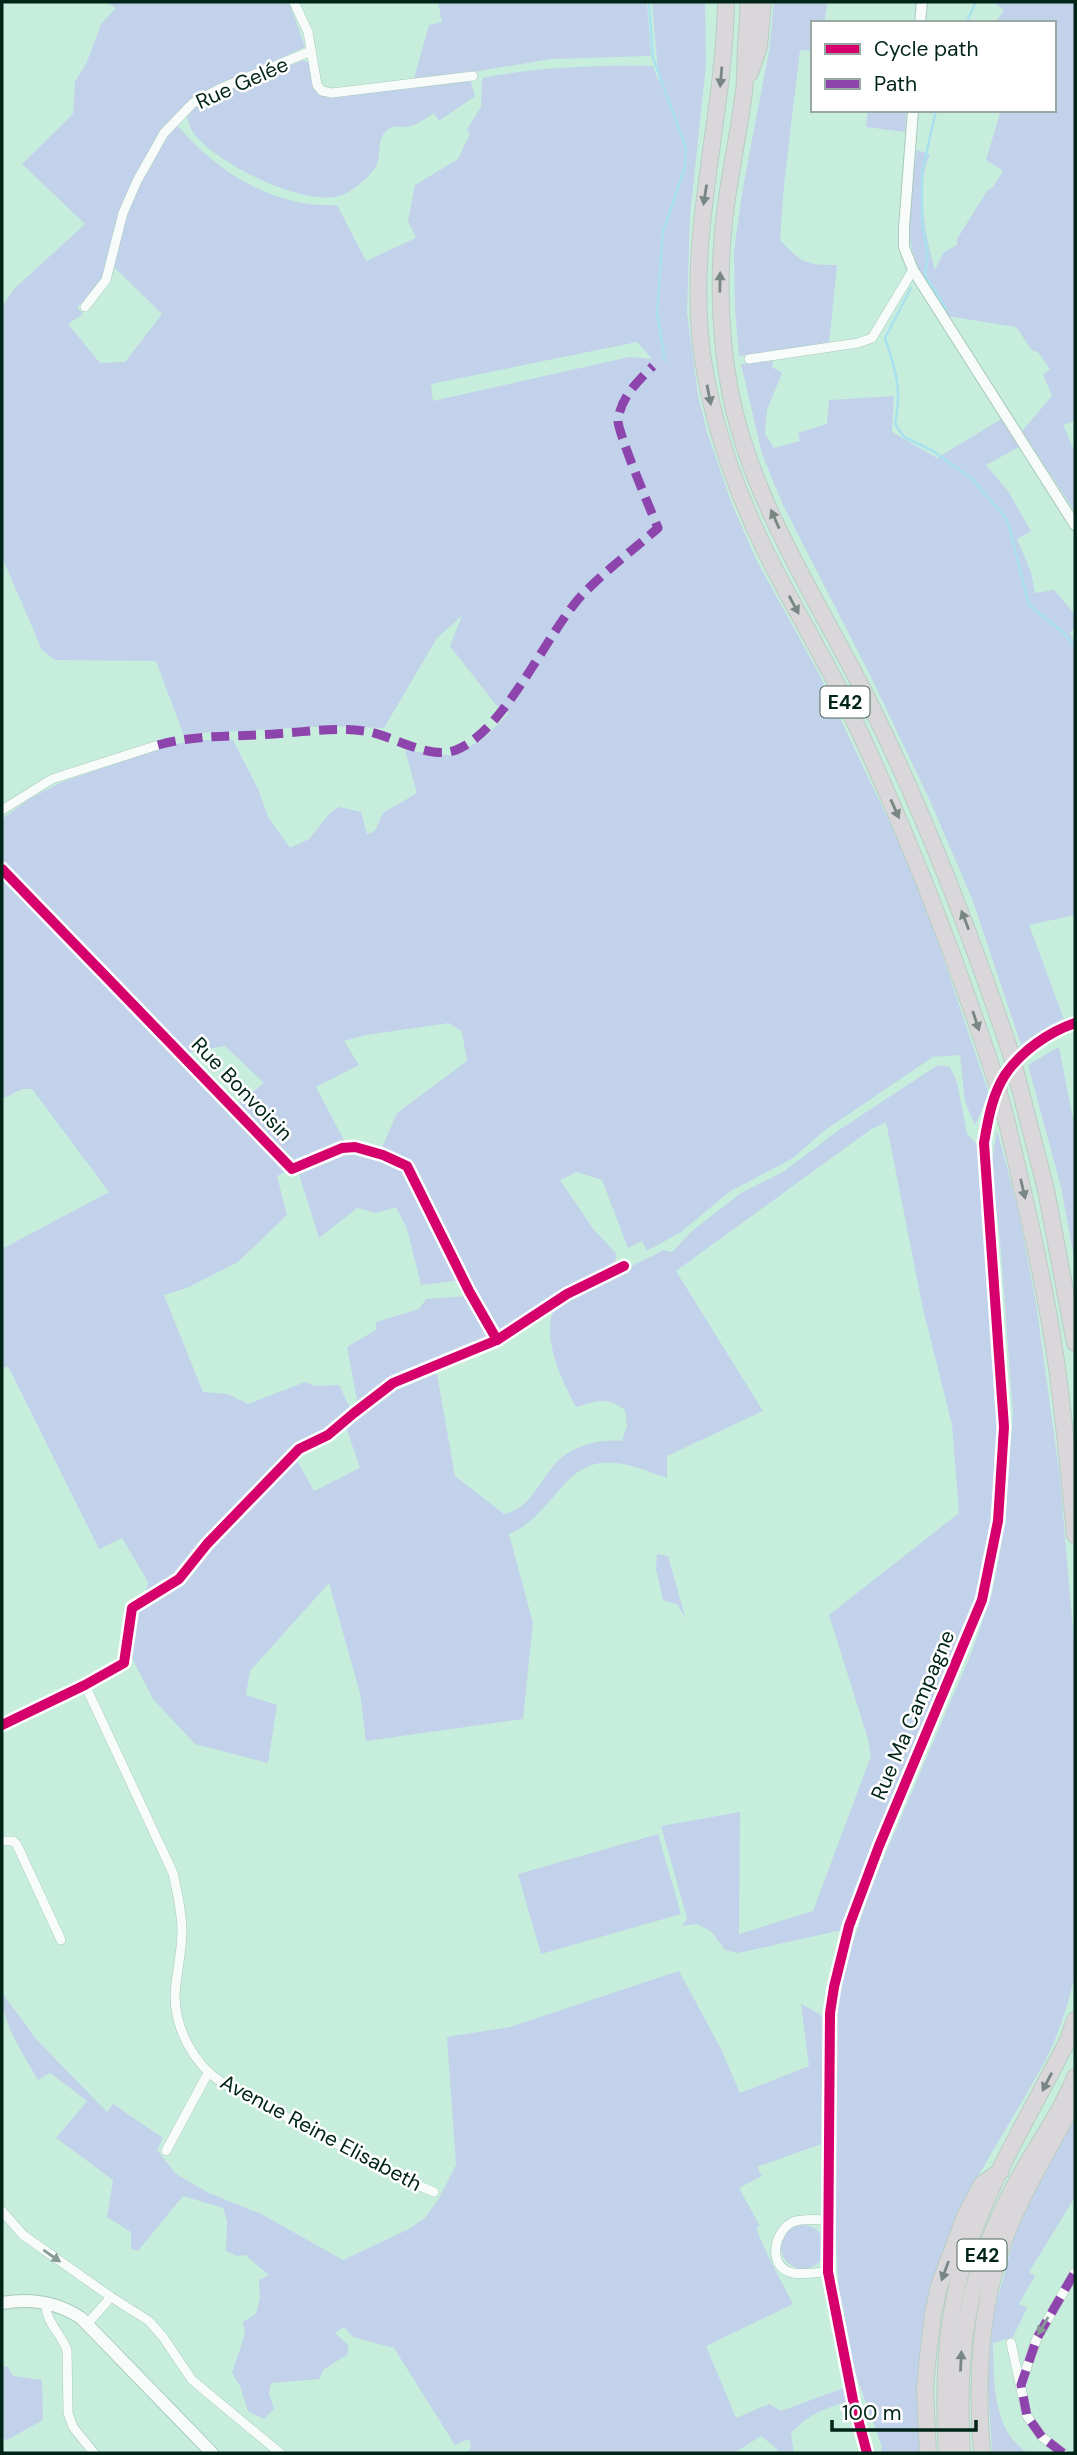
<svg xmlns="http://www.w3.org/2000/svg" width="1077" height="2455" font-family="'DM Sans',sans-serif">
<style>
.green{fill:#c2d2ea;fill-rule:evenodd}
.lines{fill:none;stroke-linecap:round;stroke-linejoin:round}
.stream{stroke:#aae1ee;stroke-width:2.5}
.minor-casing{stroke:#a7c9bb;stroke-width:10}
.tertiary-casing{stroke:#a7c9bb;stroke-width:12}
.secondary-casing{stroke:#a7c9bb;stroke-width:14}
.motorway-casing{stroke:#b8cdc5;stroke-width:18}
.minor{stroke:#f7fcfa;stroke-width:9}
.tertiary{stroke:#f7fcfa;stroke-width:10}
.secondary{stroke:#f7fcfa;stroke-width:12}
.motorway{stroke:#dad7da;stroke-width:16}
.motorway-bridge-casing{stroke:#b8cdc5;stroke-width:18;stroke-linecap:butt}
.motorway-bridge{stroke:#dad7da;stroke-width:16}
.quiet{stroke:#8e44ad;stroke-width:9;stroke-dasharray:18 9;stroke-linecap:butt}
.cycleway-casing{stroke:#fff;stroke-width:15}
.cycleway{stroke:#d6006c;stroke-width:10}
.oneway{fill:#788783}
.oneway2{fill:#889b94}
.labels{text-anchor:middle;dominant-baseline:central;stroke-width:5;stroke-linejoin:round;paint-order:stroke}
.shield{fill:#fff;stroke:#4c665d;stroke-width:2}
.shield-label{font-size:19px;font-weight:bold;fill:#002518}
.street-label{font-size:21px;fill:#002518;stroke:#fff}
</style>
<rect width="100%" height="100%" fill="#c7eedd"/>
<g class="green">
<path d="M106,2H289L305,47L194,97L160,133L123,206L107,265L98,289L77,307L83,314L68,324L100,363L125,362L162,314L112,265C126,217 141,162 177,125C215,171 275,209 337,205L366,261L416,238L408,221L415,185L458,159L470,134L467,129L481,107L482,78C539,67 596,65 653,66L659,83L652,2H705L706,65L690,216L687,313L698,395L707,432L732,504L756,559L818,672L907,859L942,954L989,1094L975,1125L965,1102L960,1055L933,1057L825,1130L793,1158L729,1192L681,1232L647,1251L642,1241L628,1248L602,1180L577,1172L560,1180L594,1230L616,1253L615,1266L550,1299L498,1335L408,1163L381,1150L397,1113L467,1061L462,1032L449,1023L366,1035L344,1041L359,1065L316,1087L346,1144L299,1162L289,1158L237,1105L264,1083L225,1046L185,1053L2,860V819L31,798L62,782L168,746L197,740H233L259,791L268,817L290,848L309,839L330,813L339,807L361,812L367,834L375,831L383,813L417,793L405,750L453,756L483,739L509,713L496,705L450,646L462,616L437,638L384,728L330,726L198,733L184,736L156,661L55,660L42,650L2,557V307L14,289L85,224L22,164L73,114L75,82L87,62L101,24L116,8ZM637,342L652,359L629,357L433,401L431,384Z"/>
<path d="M438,2H647L651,56L551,59L413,82L429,25L442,22Z"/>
<path d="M774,2H828L824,23H813V51L800,50L784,185L780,240C801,263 806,265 837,265L829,344L739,356L735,309L734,251L743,187L769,51Z"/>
<path d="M993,2H1075V421L1063,425L1075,452V512L1022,431L1052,396L1043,375L1050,369L1039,353L1032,350L1016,327L947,316C936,300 924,283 916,264C903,228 912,187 917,150L930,155C915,184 926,240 935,270L943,253L957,245V239L987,191L993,187L1003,171L986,160L1001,110H1054V23H995L1004,10Z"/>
<path d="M304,60L311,64L316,92L329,98L470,80L475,96L439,121L434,113C427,117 419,124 411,126C402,129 394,123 386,131C376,141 382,155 376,166C370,177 351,193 339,196C303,207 213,162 193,132C190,128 188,121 187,117L192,107L221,91Z"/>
<path d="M868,110H906L905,132L866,127Z"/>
<path d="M773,361L772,367L782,373L767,410L765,434L774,448L800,441L798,433L827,424L829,400L894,396L892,432L937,458L1003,418L1021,446L986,465L1008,491L1031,531L1017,539L1031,572L1035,593L1054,590L1073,612L1075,628L1070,632L1075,644V915L1029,925L1065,1022L1021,1045L973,901L931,803L870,675L783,505L762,454L741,364Z"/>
<path d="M2,874L290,1169L277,1176L287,1215L238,1262L187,1288L164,1295L203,1392L228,1394L248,1404L305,1382L315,1386L339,1385L350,1408L347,1416L332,1429L304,1442L232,1511L205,1541L180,1573L146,1595L148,1582L122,1538L99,1549L8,1366L2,1369V1249L109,1192L32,1089H22L2,1099Z"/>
<path d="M1059,1047L1075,1129V1263L1061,1187L1028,1065Z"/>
<path d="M938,1065L950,1067L957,1082L967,1134L979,1146L1001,1403L1000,1461L995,1528L975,1605L918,1748L874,1847L842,1930L738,1953L725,1950L712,1932L697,1924L682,1926L687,1918L661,1826L740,1812L739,1934L813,1911L871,1756L868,1739L829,1615L959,1513L952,1425L923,1309L886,1122L870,1130L676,1271L763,1411L667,1456V1478C639,1468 605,1452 578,1472C566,1480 557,1494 547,1504C535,1517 526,1527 509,1534L533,1623L523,1719L366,1741L360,1693L329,1583L250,1671L246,1695L277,1705L268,1763L195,1744L153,1699L132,1658L137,1614L147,1602L187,1578L212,1545L295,1457L314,1491L360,1468L346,1427L399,1384L436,1369L455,1476L504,1514C533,1510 543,1470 565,1455C581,1444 603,1439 622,1441L627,1426L625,1410C606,1396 598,1401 576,1407C562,1381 538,1332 557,1304C566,1292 643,1263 663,1250L672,1252L692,1231L741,1193L783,1172L839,1130Z"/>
<path d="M997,1130L1018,1209L1036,1303L1060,1478L1075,1654V1975C1068,2005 1059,2034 1045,2061C1021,2106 992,2149 968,2195C923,2282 915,2357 920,2453H881L882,2447L853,2367L843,2307L839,2308L833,2166V2079L836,2023L841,1978L872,1885L971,1654L992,1593L1002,1540L1013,1414L1000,1240L991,1166Z"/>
<path d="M354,1150L384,1158L406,1170L462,1280L421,1285L407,1229L396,1207L376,1213L357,1208L319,1238L298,1171L337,1154Z"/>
<path d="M467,1296L493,1337L398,1376L358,1405L347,1347L376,1330V1322L419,1309L426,1299Z"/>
<path d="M657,1554L668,1556L686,1620L678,1605L663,1600L656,1569Z"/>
<path d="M658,1834L681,1914L541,1954L518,1874Z"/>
<path d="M679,1971L721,2049L740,2093L809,2066L801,2004L823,2016L821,2144L757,2167L762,2176L739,2188L760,2226L756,2228L768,2256L793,2304L706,2346L736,2418L769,2404L781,2411L844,2388L849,2401C824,2409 810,2413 791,2433L794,2453H779L776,2448L761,2436L734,2453H465L471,2448L469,2439L455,2445L394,2348L353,2337L344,2327L335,2333L348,2345V2354L323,2370L319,2379L271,2383L269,2394L274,2409L264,2419L248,2411L240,2386L232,2373L245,2334L243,2322L256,2314L260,2297L259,2280L269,2275L245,2255L237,2256L226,2251L227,2221L223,2208L183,2196L138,2251L131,2249V2232L107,2217L113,2180L56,2138L87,2101L50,2073L38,2080C23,2053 2,2025 2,1993L37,2040L107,2112L113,2104L163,2138L157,2150L176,2174L209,2193L261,2214L343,2260L407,2230L425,2218L438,2200L456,2165L447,2037L510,2027Z"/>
<path d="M1075,2113V2197L1029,2272L1035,2276L1019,2304L1027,2308L1013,2337L993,2343C994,2380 992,2431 1028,2453H992L988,2386L993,2315L1018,2224L1034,2187Z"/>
<circle cx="803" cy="2247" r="22"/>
<path d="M2,2366L8,2367L13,2376L42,2380L43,2420L7,2440L2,2438Z"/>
</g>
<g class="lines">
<g class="stream">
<path d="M649,2L653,58L686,148L685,167L663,232L657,312L665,360"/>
<path d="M966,23L976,2"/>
<path d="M936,110L922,173V221L928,256L925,275L946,309"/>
<path d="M911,288L885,338C896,372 902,387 895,424L904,437L933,451L971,478L1007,519L1029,605L1064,633L1075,648"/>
</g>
<defs>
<g id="minor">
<path d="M294,2L308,32L317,85L322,91L332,93L473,76"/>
<path d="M85,307L106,280L123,213L137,181L164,133L193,103L219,89L311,51"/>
<path d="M749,359L858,343L872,338L913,270"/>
<path d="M2,810L52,779L158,745"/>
<path d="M2,869L292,1169L342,1148L355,1147L383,1155L407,1166L469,1291L497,1340"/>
<path d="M85,1685L173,1873C177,1892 182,1911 182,1931C182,1953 176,1974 175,1995C175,2029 194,2064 221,2082L399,2177L434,2192"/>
<path d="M2,1725L85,1685L124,1663L132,1608L179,1579L207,1544L299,1449L328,1435L354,1413L393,1383L497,1340L567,1294L624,1266"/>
<path d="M2,1841H13L17,1845L61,1940"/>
<path d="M166,2151L208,2073"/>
<path d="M2,2211L23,2235L111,2297L88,2323"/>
<path d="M827,2220C817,2220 803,2218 793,2222C775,2230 767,2263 789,2272C800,2276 816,2272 828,2272"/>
<path d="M111,2297L149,2321L163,2337L192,2380L280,2453"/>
<path d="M46,2303C45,2322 61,2333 67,2350L68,2413L73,2427L94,2453"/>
<path d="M1011,2343L1027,2416L1042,2437L1063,2453"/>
<path d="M1021,2383L1037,2338L1075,2272"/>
<path d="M867,2453L853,2400L828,2272L830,2013L834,1987L849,1926L879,1846L982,1600L998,1521L1004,1427L984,1143C988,1120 992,1095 1005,1075C1021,1051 1049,1032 1075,1023"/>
</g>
<g id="tertiary">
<path d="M920,23L922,2"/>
<path d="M913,110L904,228V247L913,270L1075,525"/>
</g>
<path id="secondary" d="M2,2303C30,2298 57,2302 81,2318L212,2453"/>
<g id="motorway">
<path d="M726,2C724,122 685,239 703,360C713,425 734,485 762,544C788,598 819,648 845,701C904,824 953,949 995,1078"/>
<path d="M748,2C749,17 747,32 746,46C745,61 746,76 744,91C739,132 730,172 725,213C718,273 719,332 730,391C752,505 821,604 871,706C927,819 971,935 1011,1054"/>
<path d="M750,73L759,47L763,2"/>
<path d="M1025,1108L1046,1190L1075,1343"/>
<path d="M1007,1123C1025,1199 1043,1276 1055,1354C1064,1414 1069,1474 1075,1535"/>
<path d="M928,2453L925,2389L928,2356L933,2314L939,2286L965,2216L982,2184L1001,2171"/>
<path d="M947,2453C943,2387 945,2321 965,2257C988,2181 1032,2111 1068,2040L1075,2020"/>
<path d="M962,2453C956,2351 966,2276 1015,2185C1034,2149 1060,2115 1075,2077"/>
<path d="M982,2453C976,2382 979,2311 1003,2243C1020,2195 1049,2150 1072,2105"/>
</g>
</defs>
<use href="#minor" class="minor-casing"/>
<use href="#tertiary" class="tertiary-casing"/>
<use href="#secondary" class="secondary-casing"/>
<use href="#motorway" class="motorway-casing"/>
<use href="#minor" class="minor"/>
<use href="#tertiary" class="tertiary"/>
<use href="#secondary" class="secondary"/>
<use href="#motorway" class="motorway"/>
<defs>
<g id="motorway-bridge">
<path d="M1011,1054L1025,1108"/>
<path d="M995,1078L1007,1123"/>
</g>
</defs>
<use href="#motorway-bridge" class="motorway-bridge-casing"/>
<use href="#motorway-bridge" class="motorway-bridge"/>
<g class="quiet">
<path d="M158,745C199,734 233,737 274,734C304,732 335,727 364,731C390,734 430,761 456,750C505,731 546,634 582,595C605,571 633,550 658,528C651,511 617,431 618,420C621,397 638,381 653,366"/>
<path d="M1063,2453L1042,2437L1027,2416L1021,2385L1037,2338L1075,2272"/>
</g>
<defs>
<g id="cycleway">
<path d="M2,869L292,1169L342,1148L355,1147L383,1155L407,1166L469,1291L497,1340"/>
<path d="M2,1725L85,1685L124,1663L132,1608L179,1579L207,1544L299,1449L328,1435L354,1413L393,1383L497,1340L567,1294L624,1266"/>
<path d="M867,2453L853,2400L828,2272L830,2013L834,1987L849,1926L879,1846L982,1600L998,1521L1004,1427L984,1143C988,1120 992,1095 1005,1075C1021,1051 1049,1032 1075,1023"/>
</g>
</defs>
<use href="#cycleway" class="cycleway-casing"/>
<use href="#cycleway" class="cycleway"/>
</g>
<defs><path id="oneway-solid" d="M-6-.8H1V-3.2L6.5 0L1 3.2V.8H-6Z" transform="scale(1.75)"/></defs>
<g class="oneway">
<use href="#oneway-solid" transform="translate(721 77) rotate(95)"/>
<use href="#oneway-solid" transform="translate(705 195) rotate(99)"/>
<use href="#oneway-solid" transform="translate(720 282) rotate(-89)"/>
<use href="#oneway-solid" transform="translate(709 395) rotate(79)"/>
<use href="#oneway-solid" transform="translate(775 519) rotate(-114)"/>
<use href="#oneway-solid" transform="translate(794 605) rotate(62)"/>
<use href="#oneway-solid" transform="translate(895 809) rotate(66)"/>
<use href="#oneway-solid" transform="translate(965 920) rotate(-111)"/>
<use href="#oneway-solid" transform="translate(976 1021) rotate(72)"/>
<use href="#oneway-solid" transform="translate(1023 1189) rotate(77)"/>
<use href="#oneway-solid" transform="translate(1047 2082) rotate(117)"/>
<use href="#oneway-solid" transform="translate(945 2271) rotate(110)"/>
<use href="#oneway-solid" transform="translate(961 2361) rotate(-87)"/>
</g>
<g class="oneway2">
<use href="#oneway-solid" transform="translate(52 2256) rotate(35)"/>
<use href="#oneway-solid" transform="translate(1043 2326) rotate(120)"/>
</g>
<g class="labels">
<g class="shield">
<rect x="820.5" y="686.5" width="49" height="31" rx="5"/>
<rect x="957.5" y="2239.5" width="49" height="31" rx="5"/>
</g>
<g class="shield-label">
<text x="845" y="702">E42</text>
<text x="982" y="2255">E42</text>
</g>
<g class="street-label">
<text transform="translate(242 83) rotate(-24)">Rue Gelée</text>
<text transform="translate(242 1089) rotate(46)">Rue Bonvoisin</text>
<text transform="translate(913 1715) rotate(-67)">Rue Ma Campagne</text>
<text transform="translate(321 2133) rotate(28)">Avenue Reine Elisabeth</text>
</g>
</g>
<rect width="1077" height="2455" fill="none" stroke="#002518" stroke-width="7"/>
<rect x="811" y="21" width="245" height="91" fill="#ffffff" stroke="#99a8a3" stroke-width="2"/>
<rect x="825" y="44" width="35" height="10" fill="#d6006c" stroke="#99a8a3" stroke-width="2"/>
<text x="874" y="56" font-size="21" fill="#002518">Cycle path</text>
<rect x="825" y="79" width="35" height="10" fill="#8e44ad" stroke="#99a8a3" stroke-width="2"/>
<text x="874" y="91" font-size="21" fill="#002518">Path</text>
<path d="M832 2420v10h144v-10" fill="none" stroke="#002518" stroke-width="3.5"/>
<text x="842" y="2420" font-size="21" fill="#002518" stroke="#ffffff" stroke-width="5" paint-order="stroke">100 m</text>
</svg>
